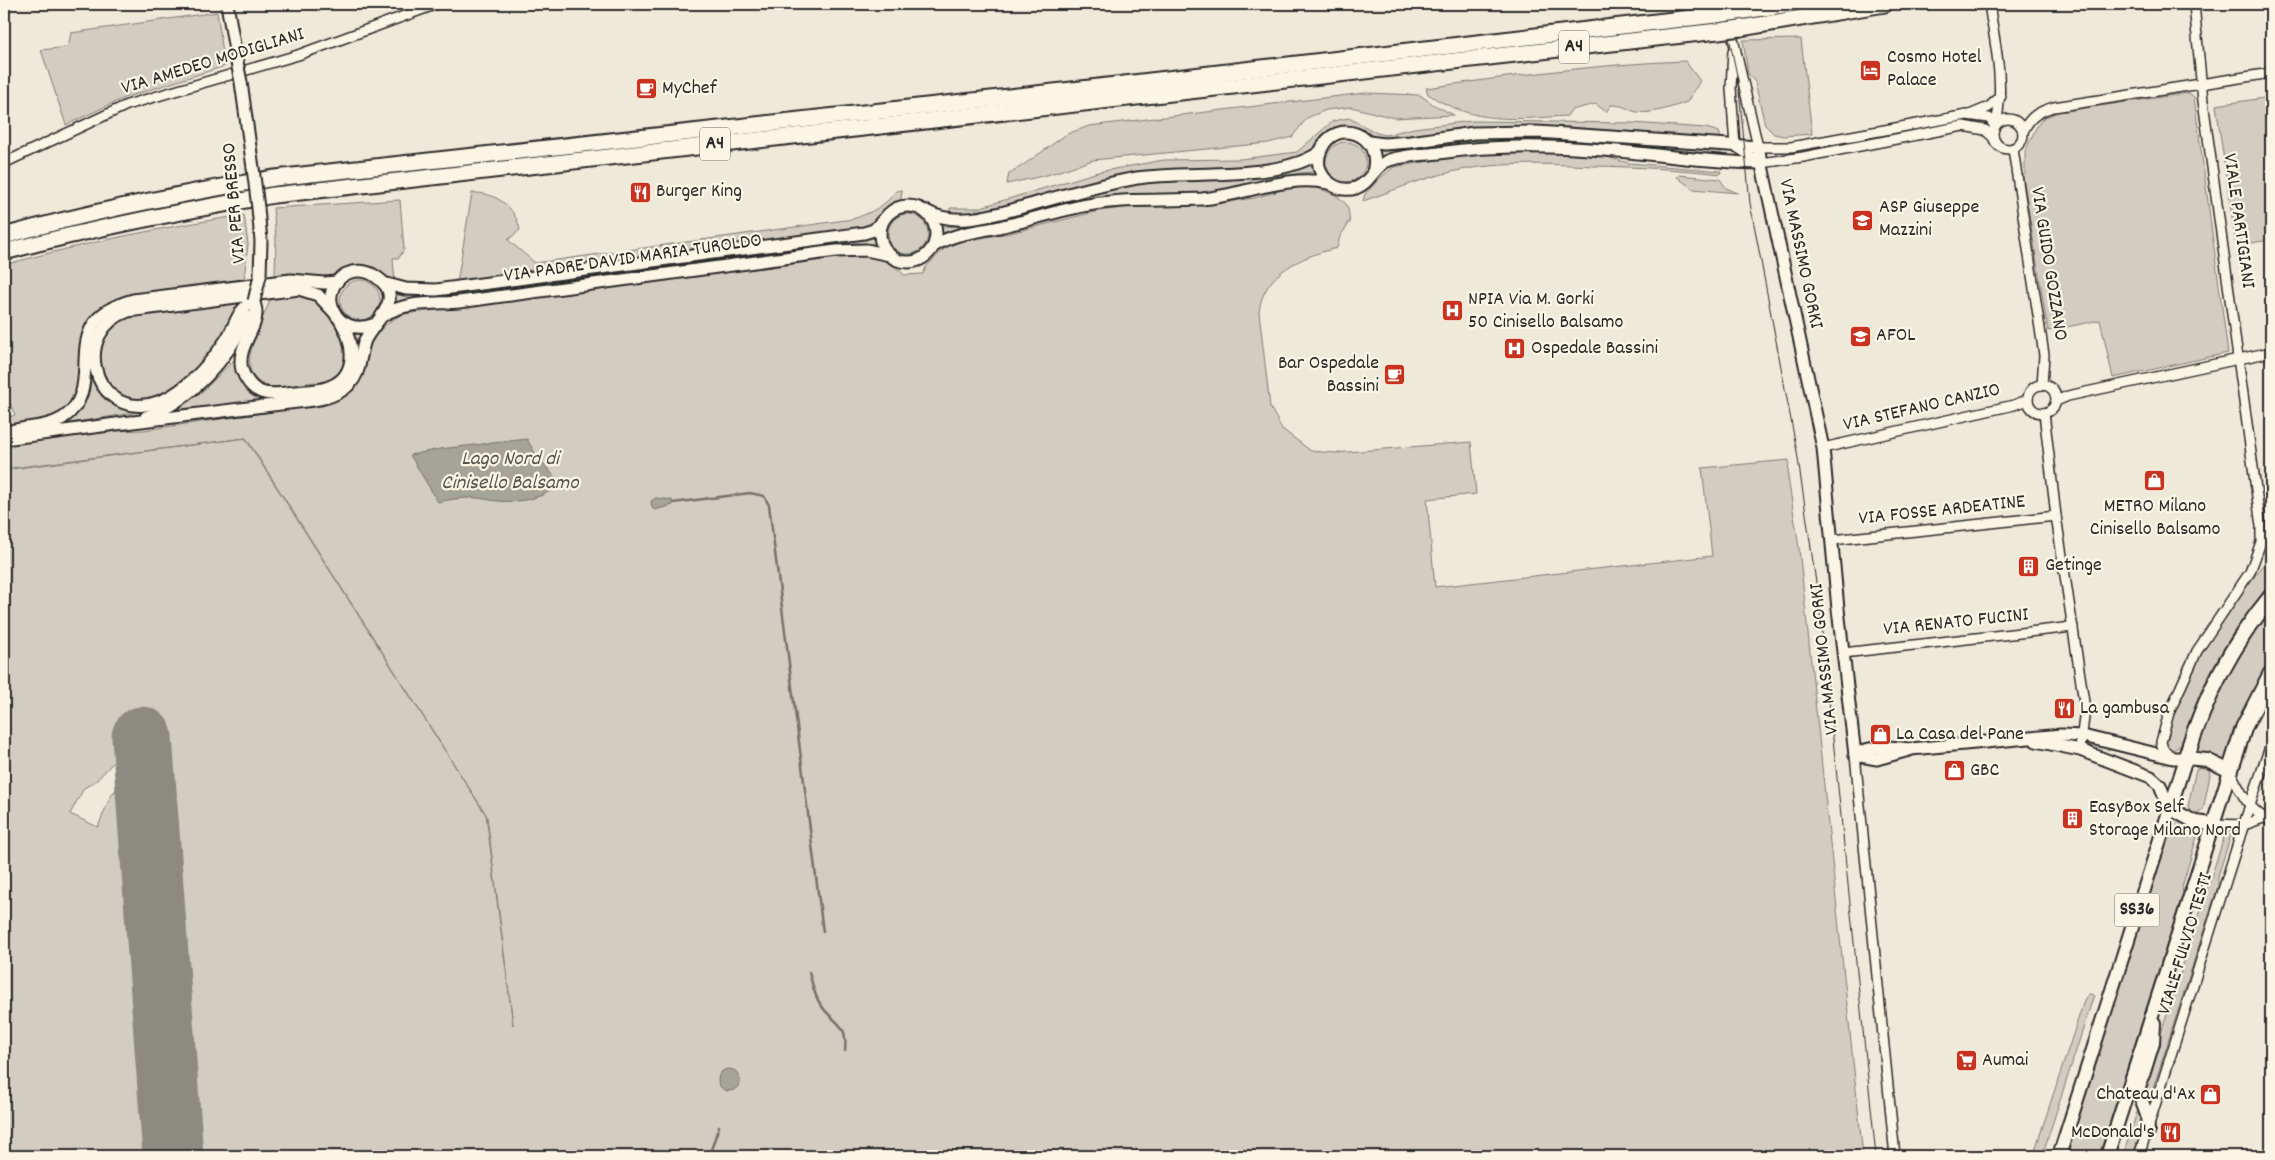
<svg xmlns="http://www.w3.org/2000/svg" width="2275" height="1160" font-family="Dekko,sans-serif">
<style>
.green{fill:#d2cdc0;stroke:#7e7c76}
.water{fill:#a6a399;stroke:#75736d}
.lines{fill:none;stroke-linecap:round;stroke-linejoin:round}
.stream{stroke:#75736d;stroke-width:2.5}
.runway{stroke:#8d8a82;stroke-width:61}
.street-casing{stroke:#2b2b2b;stroke-width:12}
.secondary-casing{stroke:#2b2b2b;stroke-width:15}
.primary-casing{stroke:#2b2b2b;stroke-width:16}
.highway-casing{stroke:#2b2b2b;stroke-width:19}
.street{stroke:#fcf5e5;stroke-width:9}
.secondary{stroke:#fcf5e5;stroke-width:11}
.primary{stroke:#fcf5e5;stroke-width:12}
.highway{stroke:#fcf5e5;stroke-width:15}
.tram{stroke:#2b2b2b;stroke-width:1}
.secondary-bridge-casing{stroke:#2b2b2b;stroke-width:15;stroke-linecap:butt}
.highway-bridge-casing{stroke:#2b2b2b;stroke-width:19;stroke-linecap:butt}
.secondary-bridge{stroke:#fcf5e5;stroke-width:11}
.highway-bridge{stroke:#fcf5e5;stroke-width:15}
.labels{text-anchor:middle;dominant-baseline:central;stroke-width:4.5;stroke-linejoin:round;paint-order:stroke}
.shield{fill:#fcf5e5;stroke:#6a6863;stroke-width:1}
.shield-label{font-size:19px;font-weight:bold;fill:#2b2b2b}
.poi-label{font-size:20px;fill:#2b2b2b;stroke:#fcf5e5;text-anchor:start}
.street-label{font-size:20px;fill:#2b2b2b;stroke:#fcf5e5}
.water-label{font-size:21px;font-style:italic;fill:#565552;stroke:#fcf5e5}
</style>
<rect width="100%" height="100%" fill="#efe9da"/>
<filter id="ink" filterUnits="userSpaceOnUse"><feTurbulence type="fractalNoise" baseFrequency=".02" numOctaves="2"/><feDisplacementMap in="SourceGraphic" scale="10" xChannelSelector="R" yChannelSelector="G"/><feConvolveMatrix kernelMatrix="1 2 1 2 8 2 1 2 1" color-interpolation-filters="sRGB"/></filter>
<g filter="url(#ink)">
<g class="green">
<path d="M217,12L225,66L124,98L66,125L41,50L68,47L71,33Z"/>
<path d="M1801,39L1812,134L1783,136L1774,134L1765,125L1755,82L1748,74L1743,40Z"/>
<path d="M1685,61L1700,81L1687,102C1675,106 1651,115 1637,112C1627,110 1626,105 1611,105L1606,112L1596,104L1571,110L1567,116C1514,119 1475,125 1428,94L1426,88C1512,76 1598,64 1685,61Z"/>
<path d="M1365,93L1420,95L1434,105L1454,115L1394,118L1351,107L1326,110L1307,118L1292,137L1268,143L1093,160L1047,175L1007,184L1009,173L1022,166L1067,134L1089,126Z"/>
<path d="M2189,93L2194,97L2228,353L2113,378L2100,320L2048,331L2023,176L2025,173V151L2037,126L2043,118L2058,112Z"/>
<path d="M2271,97V240L2236,245L2216,105Z"/>
<path d="M1349,118L1377,133L1385,135L1414,128L1472,121L1632,123L1706,128L1719,132L1721,138L1565,127H1526L1392,141L1329,132C1318,140 1312,151 1301,158L1239,168L1118,176L1005,207L950,215V208H978L1098,172L1136,165L1164,160L1241,159L1297,152L1333,121Z"/>
<path d="M1500,138L1580,139L1721,150V154C1633,147 1539,135 1451,146C1427,149 1403,155 1380,161L1378,151H1393L1437,144Z"/>
<circle cx="1346" cy="162" r="20"/>
<path d="M1544,153L1603,156L1629,163L1721,171L1720,174C1679,169 1637,167 1595,166C1544,164 1492,161 1443,174C1415,181 1390,192 1363,201L1365,194L1380,178L1394,167L1468,155Z"/>
<path d="M1312,162L1314,172L1300,173L1253,185L1211,193L1120,195L1074,203L941,235L940,226C965,228 991,221 1015,214C1053,203 1097,187 1136,183C1168,180 1294,181 1312,162Z"/>
<path d="M1679,175L1720,179L1726,188L1738,193L1693,189L1677,177Z"/>
<path d="M1300,185C1313,186 1336,192 1345,203C1349,208 1349,216 1350,223H1347V227L1340,236L1337,248C1303,256 1263,272 1259,312L1270,407L1282,429L1311,451L1335,453L1471,442L1476,494L1427,499L1435,587L1712,556L1702,468L1789,460L1788,477L1799,548L1863,1156H194L162,736L121,739V754L96,781L84,788L70,814L98,827L110,797L123,780L152,1156H4V470L245,438L486,815L513,1025L487,816L246,438L4,469V445L116,431L144,430L328,404C346,397 363,383 366,364C368,355 367,345 373,338C380,328 393,319 403,314L499,303L859,255C872,254 896,264 904,275L923,274L926,267L944,249L958,242L1010,233L1099,211L1130,207L1215,204L1254,198Z"/>
<path d="M902,190L901,199L884,209L872,224L861,228L457,283L472,193C495,192 515,206 520,230L508,240L535,263L853,219C870,213 886,206 896,191Z"/>
<path d="M400,200L404,249L399,258H393L395,283L381,272L364,265L347,267L327,278L290,276L289,273L275,275L276,237L273,208Z"/>
<circle cx="908" cy="234" r="20"/>
<path d="M244,215L248,244L244,280L104,309L81,368L74,401L57,417L4,429V419L15,415L4,388V265C83,243 163,227 244,215Z"/>
<path d="M874,234L876,244L855,243L445,299L409,300L394,303L393,294L403,296H424L485,290L851,240Z"/>
<circle cx="360" cy="300" r="20"/>
<path d="M294,283L329,285L326,297L307,287L292,285L129,307C93,321 73,363 105,394C114,403 127,408 139,412L57,425C71,416 81,406 87,390C90,379 88,367 88,355C87,329 109,310 133,304Z"/>
<path d="M296,293L319,301L343,333L347,344L344,365L340,372L333,380L319,385L315,382C300,383 283,389 268,386C229,376 263,320 271,298Z"/>
<path d="M240,302L228,332L186,380L155,399L133,401L118,394L104,380L97,357L105,332L125,317Z"/>
<path d="M351,334L364,335L360,342L356,365L351,375L337,391L306,400L167,416L203,391L236,358C237,373 240,385 254,394C264,402 282,400 295,398C332,393 367,380 351,334Z"/>
<path d="M2271,557V582L2235,630L2220,654L2201,691L2180,746L2173,750L2168,747L2165,742C2183,682 2205,639 2244,590C2253,579 2261,567 2271,557Z"/>
<path d="M2271,608V660L2242,712L2226,758L2223,761L2212,755L2198,753L2196,751L2222,683L2254,631Z"/>
<path d="M2201,767L2209,770L2210,775L2203,810L2196,815L2191,814L2188,806L2196,769Z"/>
<path d="M2176,820L2199,830L2182,887L2183,893L2099,1156H2066L2173,821Z"/>
<path d="M2226,831L2232,832L2218,876V886L2152,1092L2153,1096L2151,1102L2143,1095V1089Z"/>
<path d="M2089,994L2094,995L2042,1156H2033L2085,998Z"/>
<path d="M2137,1112C2148,1122 2136,1145 2132,1156H2123Z"/>
</g>
<g class="water">
<path d="M527,439L536,455L560,483C545,499 518,503 497,501C488,500 478,497 469,498C459,498 448,500 438,502L410,455L440,449Z"/>
<path d="M656,498L672,500L673,505L655,510L652,508L651,501Z"/>
<circle cx="729" cy="1080" r="11"/>
</g>
<g class="lines">
<g class="stream">
<path d="M673,503L750,493L764,496L769,505L823,932"/>
<path d="M809,972C812,982 814,996 821,1005C834,1025 848,1021 845,1051"/>
<path d="M709,1156L719,1126"/>
</g>
<path class="runway" d="M142,737L173,1156"/>
<defs>
<g id="street">
<path d="M1725,4L1758,147H1791L1967,115L1989,118L1995,126"/>
<path d="M1989,4C1995,44 2005,83 1996,124"/>
<path d="M1733,51L1731,88L1735,146L1761,163L1803,157L1963,126L1985,130L1993,137"/>
<path d="M1972,114L1989,107L2001,96"/>
<circle cx="2008" cy="134" r="15"/>
<path d="M2024,130C2030,116 2040,111 2054,107L2271,73"/>
<path d="M2013,149L2044,355L2042,385"/>
<path d="M4,163L127,105L298,55L437,4"/>
<circle cx="2042" cy="399" r="14"/>
<path d="M2056,401L2068,396L2271,352"/>
<path d="M2044,413L2056,516L2085,709L2080,750"/>
<path d="M1823,448L2014,405L2027,400"/>
<path d="M1832,540L2056,516"/>
<path d="M1843,653L2073,627"/>
<path d="M1855,755L1895,1156"/>
<path d="M2171,756L2163,749L2161,742L2169,713L2197,651L2250,572L2261,542V526L2203,101L2194,4"/>
<path d="M2230,771C2240,791 2250,813 2271,821"/>
<path d="M2213,824L2244,825L2263,818"/>
<path d="M2139,1156L2250,805L2271,744"/>
</g>
<g id="secondary">
<path d="M227,4L237,62"/>
<path d="M241,82L253,168"/>
<path d="M1369,142L1384,144L1410,142L1474,133L1537,132L1758,147L1823,448L1838,609L1855,755"/>
<path d="M1373,172C1384,134 1335,116 1321,150C1311,172 1333,195 1356,188C1370,183 1374,167 1387,161C1403,155 1423,155 1439,153C1499,144 1558,146 1617,151C1665,155 1713,163 1761,163"/>
<circle cx="908" cy="234" r="28"/>
<path d="M258,208L261,241L260,276"/>
<path d="M926,211C954,227 990,216 1019,208C1058,197 1097,185 1137,178C1189,170 1278,182 1320,152"/>
<path d="M934,246C955,232 979,232 1003,226C1031,220 1059,210 1088,205C1126,198 1164,201 1202,199C1245,195 1286,174 1329,183"/>
<path d="M383,283L406,289L436,290L864,233L874,230L883,220"/>
<path d="M254,301C236,310 237,324 226,340C209,366 178,401 145,405C93,412 71,332 128,311L299,289L318,295L334,312"/>
<path d="M254,301C254,304 256,308 256,312C257,330 236,347 242,370C245,379 252,389 261,392C272,396 285,393 296,392C305,391 316,391 326,388C358,379 355,345 341,322"/>
<path d="M384,315C406,301 434,304 459,302L836,251L866,250L890,255"/>
<path d="M146,417C191,400 228,360 247,316"/>
<path d="M125,423L314,400C334,397 354,388 359,366C361,357 362,348 365,340C375,320 408,297 375,276C366,270 355,270 346,274C315,291 335,340 375,324"/>
<path d="M4,433C23,426 45,429 63,418C111,385 51,322 133,300L291,280L324,283L337,282"/>
<path d="M4,439L131,422"/>
<path d="M2036,741L2080,750L2151,777L2160,785L2169,808"/>
<path d="M1855,755C1872,744 1892,747 1911,749L2061,735L2083,736L2173,758H2186"/>
<path d="M1855,755L1877,759L1909,750"/>
</g>
<g id="primary">
<path d="M2169,808L2195,822L2213,824"/>
<path d="M2148,1132L2147,1115L2140,1096L2139,1088L2153,1043L2154,1023"/>
<path d="M2059,1156L2186,758L2207,760L2230,771L2107,1156"/>
</g>
<g id="highway">
<path d="M1738,12L1789,4"/>
<path d="M1741,28L1885,4"/>
<path d="M4,236C93,211 183,193 275,178L1090,88L1716,15"/>
<path d="M4,252C93,228 183,211 274,195L1718,31"/>
<path d="M2186,758C2204,699 2231,645 2271,597"/>
<path d="M2230,771L2244,727L2271,674"/>
</g>
</defs>
<use href="#street" class="street-casing"/>
<use href="#secondary" class="secondary-casing"/>
<use href="#primary" class="primary-casing"/>
<use href="#highway" class="highway-casing"/>
<use href="#street" class="street"/>
<use href="#secondary" class="secondary"/>
<use href="#primary" class="primary"/>
<use href="#highway" class="highway"/>
<path class="tram" d="M1722,4L1738,80L1750,203L1797,452L1819,603L1876,1156"/>
<defs>
<g id="secondary-bridge">
<path d="M237,62L241,82"/>
<path d="M253,168L258,208"/>
<path d="M254,301L260,276"/>
</g>
<g id="highway-bridge">
<path d="M1716,15L1738,12"/>
<path d="M1718,31L1741,28"/>
</g>
</defs>
<use href="#secondary-bridge" class="secondary-bridge-casing"/>
<use href="#highway-bridge" class="highway-bridge-casing"/>
<use href="#secondary-bridge" class="secondary-bridge"/>
<use href="#highway-bridge" class="highway-bridge"/>
</g>
</g>
<defs>
<symbol id="hotel-square" viewBox="-11 -11 22 22"><rect x="-9" y="-9" width="18" height="18" rx="4" fill="#c8321e" stroke="#fcf5e5"/><path d="M-6-4.5h1.5V1H6V5H4.5V3h-9V5H-6ZM-4 0a1.8 1.8 0 1 1 3.6 0ZM.5 0V-2.5h3Q6-2.5 6 0Z" fill="#fff"/></symbol>
<symbol id="cafe-square" viewBox="-11 -11 22 22"><rect x="-9" y="-9" width="18" height="18" rx="4" fill="#c8321e" stroke="#fcf5e5"/><path d="M-5.5-4.5H6V0H3Q3 3.5 0 3.5H-2.5Q-5.5 3.5-5.5 0ZM3-3.2v2h1.7v-2ZM-6 4.5H4V6H-6Z" fill="#fff"/></symbol>
<symbol id="restaurant-square" viewBox="-11 -11 22 22"><rect x="-9" y="-9" width="18" height="18" rx="4" fill="#c8321e" stroke="#fcf5e5"/><path d="M-5-6h1v4h1v-4h1v4h1v-4h1v5L-1.5 .5V6h-2V.5L-5-1ZM5-6V6H3V1.5H1.5Q1.5-4 5-6Z" fill="#fff"/></symbol>
<symbol id="school-square" viewBox="-11 -11 22 22"><rect x="-9" y="-9" width="18" height="18" rx="4" fill="#c8321e" stroke="#fcf5e5"/><path d="M0-5L7-2L0 1L-7-2ZM-4 1L0 2.5L4 1V4Q0 6-4 4Z" fill="#fff"/></symbol>
<symbol id="hospital-square" viewBox="-11 -11 22 22"><rect x="-9" y="-9" width="18" height="18" rx="4" fill="#c8321e" stroke="#fcf5e5"/><path d="M-5-5h3v3.5h4V-5h3V5h-3V1.5h-4V5h-3Z" fill="#fff"/></symbol>
<symbol id="shop-square" viewBox="-11 -11 22 22"><rect x="-9" y="-9" width="18" height="18" rx="4" fill="#c8321e" stroke="#fcf5e5"/><path d="M-5-2.5h2.3a2.7 3.5 0 0 1 5.4 0H5L5.5 6h-11ZM-1.5-2.5h3a1.5 2.3 0 0 0-3 0Z" fill="#fff"/></symbol>
<symbol id="building-square" viewBox="-11 -11 22 22"><rect x="-9" y="-9" width="18" height="18" rx="4" fill="#c8321e" stroke="#fcf5e5"/><path d="M-4-6H4V6H1V3H-1V6H-4ZM-2.5-4.3h1.7v1.8h-1.7ZM.8-4.3h1.7v1.8H.8ZM-2.5-1h1.7V.8h-1.7ZM.8-1h1.7V.8H.8Z" fill="#fff"/></symbol>
<symbol id="supermarket-square" viewBox="-11 -11 22 22"><rect x="-9" y="-9" width="18" height="18" rx="4" fill="#c8321e" stroke="#fcf5e5"/><path d="M-6-5.5h2.5l.6 2H6L4.5 2H-2.5L-4.4-4H-6ZM-1.5 3.2a1.3 1.3 0 1 0 .1 0ZM3 3.2a1.3 1.3 0 1 0 .1 0Z" fill="#fff"/></symbol>
</defs>
<g fill-rule="evenodd">
<use href="#hotel-square" x="1858" y="58" width="25" height="25"/>
<use href="#cafe-square" x="634" y="76" width="25" height="25"/>
<use href="#restaurant-square" x="628" y="180" width="25" height="25"/>
<use href="#school-square" x="1850" y="208" width="25" height="25"/>
<use href="#hospital-square" x="1440" y="298" width="25" height="25"/>
<use href="#school-square" x="1848" y="324" width="25" height="25"/>
<use href="#hospital-square" x="1502" y="336" width="25" height="25"/>
<use href="#cafe-square" x="1382" y="362" width="25" height="25"/>
<use href="#shop-square" x="2142" y="468" width="25" height="25"/>
<use href="#building-square" x="2016" y="554" width="25" height="25"/>
<use href="#restaurant-square" x="2052" y="696" width="25" height="25"/>
<use href="#shop-square" x="1868" y="722" width="25" height="25"/>
<use href="#shop-square" x="1942" y="758" width="25" height="25"/>
<use href="#building-square" x="2060" y="806" width="25" height="25"/>
<use href="#supermarket-square" x="1954" y="1048" width="25" height="25"/>
<use href="#shop-square" x="2198" y="1082" width="25" height="25"/>
<use href="#restaurant-square" x="2158" y="1120" width="25" height="25"/>
</g>
<g class="labels">
<g class="shield">
<rect x="1559" y="30.5" width="30" height="33" rx="4"/>
<rect x="700" y="127.5" width="30" height="33" rx="4"/>
<rect x="2114.5" y="893.5" width="45" height="33" rx="4"/>
</g>
<g class="shield-label">
<text x="1574" y="47">A4</text>
<text x="715" y="144">A4</text>
<text x="2137" y="910">SS36</text>
</g>
<g class="poi-label">
<text x="1887" y="58">Cosmo Hotel<tspan x="1887" dy="23">Palace</tspan></text>
<text x="662" y="89">MyChef</text>
<text x="656" y="192">Burger King</text>
<text x="1879" y="208">ASP Giuseppe<tspan x="1879" dy="23">Mazzini</tspan></text>
<text x="1468" y="300">NPIA Via M. Gorki<tspan x="1468" dy="23">50 Cinisello Balsamo</tspan></text>
<text x="1876" y="336">AFOL</text>
<text x="1531" y="349">Ospedale Bassini</text>
<text x="1379" y="364" text-anchor="end">Bar Ospedale<tspan x="1379" dy="23">Bassini</tspan></text>
<text x="2155" y="507" text-anchor="middle">METRO Milano<tspan x="2155" dy="23">Cinisello Balsamo</tspan></text>
<text x="2045" y="566">Getinge</text>
<text x="2080" y="709">La gambusa</text>
<text x="1896" y="735">La Casa del Pane</text>
<text x="1970" y="771">GBC</text>
<text x="2089" y="808">EasyBox Self<tspan x="2089" dy="23">Storage Milano Nord</tspan></text>
<text x="1982" y="1061">Aumai</text>
<text x="2195" y="1095" text-anchor="end">Chateau d'Ax</text>
<text x="2155" y="1133" text-anchor="end">McDonald's</text>
</g>
<g class="street-label">
<text transform="translate(213 62) rotate(-17)">VIA AMEDEO MODIGLIANI</text>
<text transform="translate(235 203) rotate(-95)">VIA PER BRESSO</text>
<text transform="translate(2238 221) rotate(82)">VIALE PARTIGIANI</text>
<text transform="translate(1800 254) rotate(78)">VIA MASSIMO GORKI</text>
<text transform="translate(633 259) rotate(-8)">VIA PADRE DAVID MARIA TUROLDO</text>
<text transform="translate(2048 264) rotate(81)">VIA GUIDO GOZZANO</text>
<text transform="translate(1922 408) rotate(-13)">VIA STEFANO CANZIO</text>
<text transform="translate(1942 511) rotate(-6)">VIA FOSSE ARDEATINE</text>
<text transform="translate(1956 623) rotate(-6)">VIA RENATO FUCINI</text>
<text transform="translate(1825 659) rotate(-96)">VIA MASSIMO GORKI</text>
<text transform="translate(2186 944) rotate(-73)">VIALE FULVIO TESTI</text>
</g>
<g class="water-label">
<text x="510" y="460">Lago Nord di<tspan x="510" dy="24">Cinisello Balsamo</tspan></text>
</g>
</g>
<rect width="2275" height="1160" fill="none" stroke="#fcf5e5" stroke-width="20"/>
<rect x="10" y="10" width="2255" height="1140" fill="none" stroke="#2b2b2b" stroke-width="2" filter="url(#ink)"/>
</svg>
